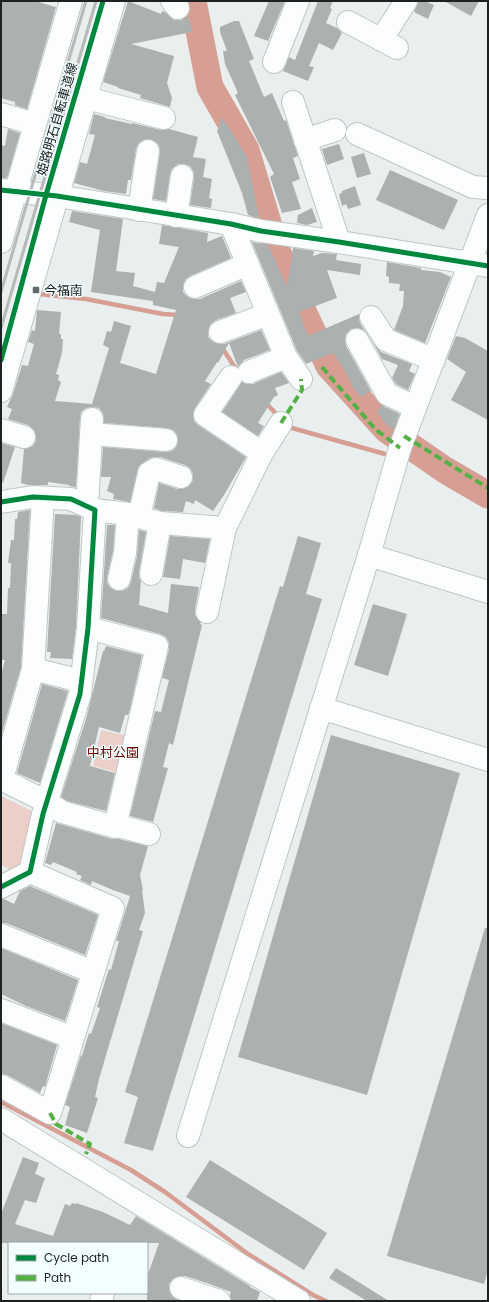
<svg xmlns="http://www.w3.org/2000/svg" width="489" height="1302" font-family="Poppins,'Noto Sans JP',sans-serif">
<style>
.green{fill:#eccfc9}
.lines{fill:none;stroke-linecap:round;stroke-linejoin:round}
.stream{stroke:#d79e93;stroke-width:4.5}
.river{stroke:#d79e93;stroke-width:27}
.building{fill:#abb0b0}
.minor-casing{stroke:#c0c5c5;stroke-width:24}
.minor{stroke:#fcfdfd;stroke-width:22}
.rail{stroke:#b9b9b9;stroke-width:3}
.quiet{stroke:#55b145;stroke-width:4;stroke-dasharray:8 4;stroke-linecap:butt}
.cycleway-casing{stroke:#f3ffff;stroke-width:8}
.cycleway{stroke:#00873e;stroke-width:5}
.poi-dot{fill:#646969;stroke:#f3ffff;stroke-width:1.5}
.labels{text-anchor:middle;dominant-baseline:central;stroke-width:3;stroke-linejoin:round;paint-order:stroke}
.street-label{font-size:13px;fill:#1d2121;stroke:#f3ffff}
.poi-label{font-size:13px;fill:#1d2121;stroke:#f3ffff;text-anchor:start}
.park-label{font-size:13px;fill:#700400;stroke:#f3ffff}
</style>
<rect width="100%" height="100%" fill="#e9efef"/>
<g class="green">
<path d="M101,730L133,737L124,774L93,766Z"/>
<path d="M1,796L38,814L24,867L14,871L1,865Z"/>
</g>
<g class="lines">
<g class="stream">
<path d="M39,294L86,299L163,314L179,315"/>
<path d="M204,327L217,340L238,372"/>
<path d="M266,403L278,416"/>
<path d="M292,428L385,454"/>
<path d="M1,1102L131,1170L165,1192L248,1254L313,1295L326,1301"/>
</g>
<path class="river" d="M193,1L210,87L246,150L275,246L300,305L329,366L387,430L445,470L488,495"/>
</g>
<g class="building">
<path d="M1,1H35L56,7L27,109L15,105V102L1,98Z"/>
<path d="M128,1L161,14L162,11L165,12L174,20H181L186,18L188,15L192,32L131,44L174,56L167,83L172,98L170,107L140,98L141,95L118,88V87L103,82Z"/>
<path d="M269,1H285L268,41L254,36Z"/>
<path d="M318,1H333L330,8L332,9L326,23L337,28L342,33L333,50L319,43L309,66L314,67L308,81L283,71L289,57L295,60Z"/>
<path d="M418,1H425L434,5L428,19L414,12Z"/>
<path d="M444,1H479L471,16Z"/>
<path d="M234,21H239L254,59L249,61L264,97L272,93L284,121L286,120L298,156L293,158L300,179L292,182L301,209L282,213L270,177L274,174L235,95L238,93L225,64L223,51H227L220,32V27Z"/>
<path d="M94,114L105,117V118L132,124V123L161,130L169,129L198,137L193,157L206,159L203,177L212,179L209,198L212,199L211,208L190,205L194,178V172L190,166L184,164H178L172,169L170,174L166,201L153,199L160,152L159,146L156,142L150,139L143,140L139,143L136,149L131,180H128L126,194L104,191L74,183L80,162L87,164L95,135L89,134Z"/>
<path d="M222,117L247,157L259,218L248,215L242,193L217,131Z"/>
<path d="M8,129L20,133L7,178H1V145L5,146Z"/>
<path d="M339,144L344,159L327,165L322,149Z"/>
<path d="M364,153L371,174L357,178L351,157Z"/>
<path d="M390,170L458,200L444,230L376,200Z"/>
<path d="M355,186L361,205L348,209L346,204L342,206L339,194L342,193V191Z"/>
<path d="M312,208L317,222L307,225L297,223L298,215Z"/>
<path d="M72,211L123,219L116,271L135,273L133,286L155,292L157,282L164,283L179,247L159,244L162,225L208,233L207,242L222,236L231,258L190,276L185,280L183,286V292L188,297L194,299H200L241,281L246,292L230,298L236,313L216,320L211,324L208,330V337L212,341L218,344H224L261,330L270,350L244,360L238,367L229,343L218,363L217,362L205,381L211,384L195,408L193,414L194,421L198,425L246,457L224,495L213,511L195,500L194,504L186,501L183,512L162,511L154,508L159,483L177,489H183L189,486L193,480V474L190,468L185,465L160,457L150,458L139,466L130,502L113,499L114,494L107,491L111,477H101L103,447L165,452L172,451L176,447L178,441L177,435L173,430L167,428L104,423L103,413L99,408L93,407L86,408L81,412L80,418L76,487L69,486V485L48,482V485H28L21,483L24,449L33,446L36,441V435L33,429L28,425L8,419L12,409L7,407L13,394L22,365L28,366L34,344L28,342L32,330L35,331L37,310L61,312L59,334H61V339H63L62,353L56,374L59,375L58,380L61,382L55,401L92,404L109,348L103,345L107,331L111,332L114,321L131,326L120,363L156,374L176,310L153,305V301L91,292L100,230L69,222Z"/>
<path d="M252,242L268,245L287,287L293,248L314,251L313,256L322,253L337,254L336,260L361,264L360,275L327,270L337,298L299,312L308,336L359,314V318L360,323L365,331L358,328L351,329L346,334L345,340L346,346L371,391L360,397L357,391H355L344,369L333,353L306,364L297,351Z"/>
<path d="M387,262L421,268V270L440,272L451,277L425,343L394,330L403,306L404,291H399L400,284L389,283V277L386,276Z"/>
<path d="M456,336L465,338L488,351V420L451,400L466,372L447,359Z"/>
<path d="M373,342L381,352L412,364L409,371L415,374L408,390L396,384L392,378L398,365L382,359Z"/>
<path d="M281,372L289,383L275,388L278,395L274,397L258,423L264,426L258,436L222,412L242,382L247,384H253Z"/>
<path d="M381,405L400,414L393,430L382,420L380,415L377,413Z"/>
<path d="M1,443L15,447L3,483L1,482Z"/>
<path d="M30,510L21,667L1,736V675L5,660H1V614H7L8,588H10L11,563H8L11,540H14L15,519H17L18,512Z"/>
<path d="M55,514L76,515L81,517L76,627L72,659L50,658L51,652H47Z"/>
<path d="M107,525H115L113,551L107,577V583L111,588L117,591H122L128,588L131,582L137,556L139,530L146,532L139,572V578L141,581L139,605L168,613L171,584L199,587L195,609V615L201,622L200,624L202,625L173,745L169,743L163,767L168,768L153,822L130,816L155,711L161,712L169,680L162,678L169,649V643L166,637L160,634L101,618Z"/>
<path d="M170,536L210,539L205,563L183,559L180,579L163,577Z"/>
<path d="M298,536L321,543L306,594L322,599L153,1151L124,1143L138,1097L125,1092L280,586L283,587Z"/>
<path d="M373,604L407,614L388,676L354,665Z"/>
<path d="M106,646L142,655L130,709L128,715H125L120,733L99,727L90,766L115,773L106,811L67,801L61,797L86,719L103,651H104Z"/>
<path d="M42,684L68,691L40,783L17,773Z"/>
<path d="M331,735L460,773L367,1095L238,1057Z"/>
<path d="M56,823L112,839H119L148,846L140,875L143,890H142L145,913L139,930L143,931L99,1079L95,1097L98,1098L87,1133L65,1125L70,1107L65,1105L81,1055L82,1056L89,1033L91,1034L100,1008L97,1007L109,969L111,970L119,941H116L130,896L116,891H115L92,881L91,885L80,880L82,876L76,874L77,872L53,862L51,865L45,863Z"/>
<path d="M30,886L98,915L85,955L6,923H1V899H4L14,904L20,891Z"/>
<path d="M485,928H488V1270L484,1284L387,1256Z"/>
<path d="M1,948L78,980L65,1021L26,1006L1,994Z"/>
<path d="M1,1023L57,1045L45,1087L43,1086L40,1093L7,1075L1,1074Z"/>
<path d="M23,1157L39,1163L35,1174L45,1178L36,1203L25,1200L15,1224L53,1236L65,1204L70,1206L72,1203L76,1204V1203L103,1212L130,1225L136,1216L250,1286V1287L260,1292L257,1301H231L230,1295L231,1292L207,1283L185,1276H179L173,1279L169,1284V1290L172,1296L180,1301H147V1277L159,1243H1V1214Z"/>
<path d="M210,1160L327,1233L304,1270L186,1197Z"/>
<path d="M336,1268L389,1301H367L329,1278Z"/>
</g>
<g class="lines">
<defs>
<g id="minor">
<path d="M172,1L178,8"/>
<path d="M348,22L397,48"/>
<path d="M381,40L406,1"/>
<path d="M274,62L298,1"/>
<path d="M86,98L164,118"/>
<path d="M293,102L339,242"/>
<path d="M1,114L35,124"/>
<path d="M357,134L473,187L488,188"/>
<path d="M305,140L335,130"/>
<path d="M1,190L57,196L231,224L261,231L339,242L488,266"/>
<path d="M139,210L148,151"/>
<path d="M176,216L182,176"/>
<path d="M231,224L286,357L301,379"/>
<path d="M1,242L71,1"/>
<path d="M195,287L248,264"/>
<path d="M371,317L386,340L434,360"/>
<path d="M220,332L268,314"/>
<path d="M357,340L387,394L415,407"/>
<path d="M249,372L286,357"/>
<path d="M231,377L205,415L262,453"/>
<path d="M1,391L114,1"/>
<path d="M1,430L24,437"/>
<path d="M91,434L166,440"/>
<path d="M1,502L33,497L71,499L95,510L88,628L80,694L43,814L30,872L1,887"/>
<path d="M87,506L92,419"/>
<path d="M95,510L128,514L160,523L225,528"/>
<path d="M139,517L149,473L156,469L181,477"/>
<path d="M369,555L488,592"/>
<path d="M151,574L160,523"/>
<path d="M119,579L125,553L128,514"/>
<path d="M207,612L225,528L262,453L281,423"/>
<path d="M33,669L81,681"/>
<path d="M321,708L488,760"/>
<path d="M1,779L47,802L62,812L115,827L157,646L88,628"/>
<path d="M2,779L33,669L43,498"/>
<path d="M115,825L149,834"/>
<path d="M1,935L93,972"/>
<path d="M1,1010L73,1038"/>
<path d="M1,1086L50,1113L113,908L30,872"/>
<path d="M1,1119L299,1301"/>
<path d="M188,1136L369,555L400,448L488,215"/>
<path d="M181,1288L219,1301"/>
<path d="M101,1301L103,1293"/>
</g>
</defs>
<use href="#minor" class="minor-casing"/>
<use href="#minor" class="minor"/>
<g class="rail">
<path d="M1,292L86,1"/>
<path d="M1,328L96,1"/>
</g>
<g class="quiet">
<path d="M322,367L375,429L400,448"/>
<path d="M281,423L302,390L301,379"/>
<path d="M404,436L488,488"/>
<path d="M50,1113L56,1124L90,1144L86,1154"/>
</g>
<defs>
<g id="cycleway">
<path d="M1,190L57,196L231,224L261,231L339,242L488,266"/>
<path d="M1,360L46,195L103,1"/>
<path d="M1,502L33,497L71,499L95,510L88,628L80,694L43,814L30,872L1,887"/>
</g>
</defs>
<use href="#cycleway" class="cycleway-casing"/>
<use href="#cycleway" class="cycleway"/>
</g>
<rect class="poi-dot" x="32" y="286" width="8" height="8" rx="2"/>
<g class="labels">
<g class="street-label">
<text transform="translate(57 119) rotate(-74)">姫路明石自転車道線</text>
</g>
<g class="poi-label">
<text x="44" y="290">今福南</text>
</g>
<g class="park-label">
<text x="113" y="752">中村公園</text>
</g>
</g>
<rect width="489" height="1302" fill="none" stroke="#1d2121" stroke-width="4"/>
<rect x="8" y="1242" width="140" height="52" fill="#f3ffff" stroke="#9da6a6"/>
<rect x="16" y="1255" width="20" height="6" fill="#00873e" stroke="#9da6a6"/>
<text x="44" y="1262" font-size="12" fill="#1d2121">Cycle path</text>
<rect x="16" y="1275" width="20" height="6" fill="#55b145" stroke="#9da6a6"/>
<text x="44" y="1282" font-size="12" fill="#1d2121">Path</text>
</svg>
